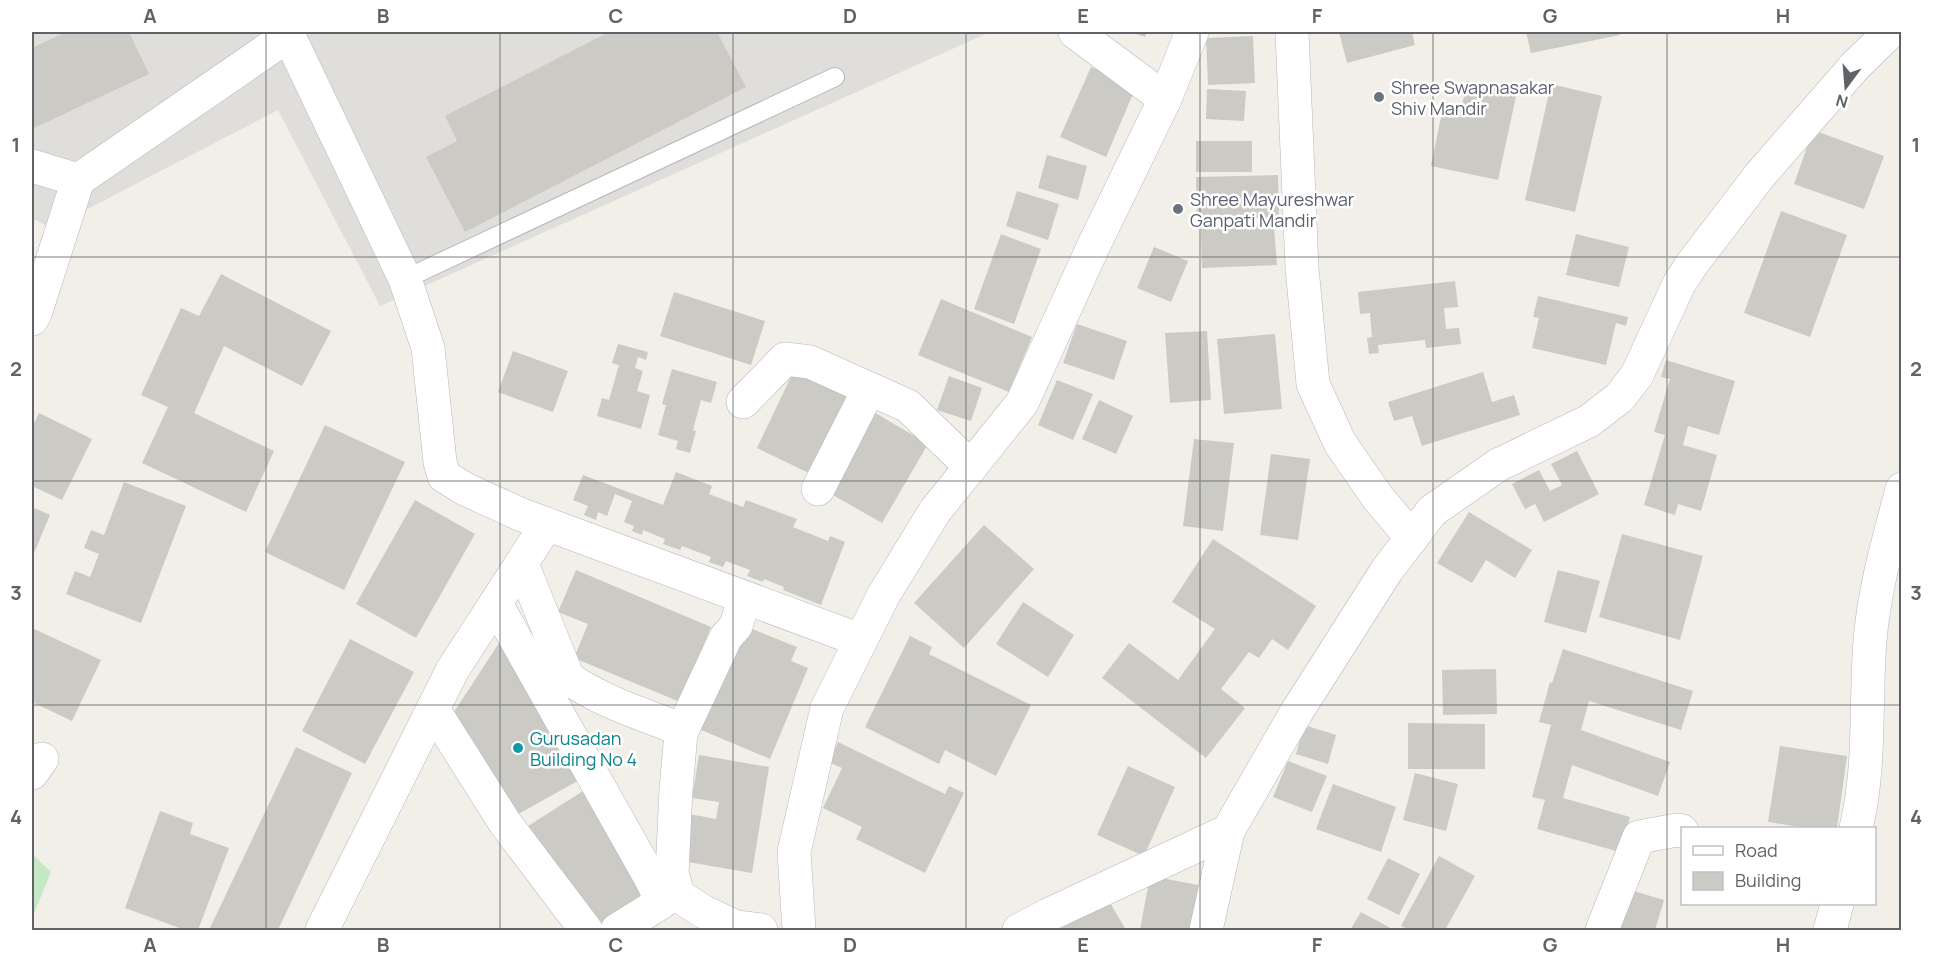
<svg xmlns="http://www.w3.org/2000/svg" width="1933" height="962" font-family="Manrope,sans-serif">
<style>
.industrial{fill:#e0deda}
.green{fill:#c5e8c5}
.building{fill:#cccac5}
.lines{fill:none;stroke-linecap:round;stroke-linejoin:round}
.lane-casing{stroke:#b5b8bc;stroke-width:20}
.street-casing{stroke:#b5b8bc;stroke-width:34}
.secondary-casing{stroke:#b6babf;stroke-width:34}
.lane{stroke:#fff;stroke-width:18}
.street{stroke:#fff;stroke-width:33}
.secondary{stroke:#fff;stroke-width:33}
.grid{fill:none;stroke:#5f6368;stroke-width:1.5;stroke-opacity:0.55}
.worship-dot{fill:#6b7280;stroke:#fff;stroke-width:2}
.culture-dot{fill:#0f9aa8;stroke:#fff;stroke-width:2}
.labels{text-anchor:middle;dominant-baseline:central;stroke-width:5;stroke-linejoin:round;paint-order:stroke}
.worship-label{font-size:18px;fill:#5b616d;stroke:#fff;text-anchor:start}
.culture-label{font-size:18px;fill:#0d838f;stroke:#fff;text-anchor:start}
.neatline{fill:none;stroke:#5f6368;stroke-width:2}
.grid-label{font-size:20px;text-anchor:middle;font-weight:bold;fill:#5f6368}
</style>
<rect width="100%" height="100%" fill="#f1efe8"/>
<path class="industrial" d="M32,32H990L380,306L278,110L51,228L32,218Z"/>
<path class="green" d="M32,854L51,872L32,918Z"/>
<g class="building">
<path d="M66,32H129L149,74L32,129V48Z"/>
<path d="M609,32H717L746,87L465,232L426,157L457,141L445,116Z"/>
<path d="M1131,32H1147L1145,37Z"/>
<path d="M1339,32H1412L1415,45L1347,63Z"/>
<path d="M1526,32H1620V35L1531,53Z"/>
<path d="M1253,36L1255,83L1208,85L1206,38Z"/>
<path d="M1091,67L1136,87L1106,157L1060,137Z"/>
<path d="M1467,81L1517,92L1498,180L1431,166L1444,102L1462,106Z"/>
<path d="M1551,84L1602,96L1575,212L1525,200Z"/>
<path d="M1207,89L1246,91L1244,121L1206,119Z"/>
<path d="M1813,130L1884,156L1864,209L1794,184Z"/>
<rect x="1196" y="141" width="56" height="31"/>
<path d="M1047,155L1087,166L1078,200L1038,188Z"/>
<path d="M1278,175L1279,218L1197,220L1196,177Z"/>
<path d="M1017,191L1059,204L1048,240L1006,226Z"/>
<path d="M1781,211L1847,235L1810,337L1744,313Z"/>
<path d="M1274,226L1277,265L1202,268L1201,229Z"/>
<path d="M1001,234L1041,249L1014,324L974,309Z"/>
<path d="M1576,234L1629,247L1619,287L1566,275Z"/>
<path d="M1154,247L1188,261L1171,302L1137,288Z"/>
<path d="M221,274L331,331L302,386L224,346L194,413L274,451L246,512L142,463L168,407L141,395L181,308L199,316Z"/>
<path d="M1455,281L1458,307L1444,308L1446,329L1459,328L1461,344L1426,348L1425,340L1378,345L1379,353L1369,354L1367,338L1372,337L1370,313L1360,314L1358,292Z"/>
<path d="M674,292L765,321L751,365L660,336Z"/>
<path d="M1538,296L1628,317L1626,326L1616,323L1606,365L1532,348L1539,318L1533,317Z"/>
<path d="M941,299L1032,337L1009,392L918,355Z"/>
<path d="M1077,324L1127,341L1114,380L1063,363Z"/>
<path d="M1207,331L1211,400L1170,403L1165,333Z"/>
<path d="M1275,334L1282,409L1224,414L1217,339Z"/>
<path d="M618,344L648,352L646,360L638,357L635,368L643,371L637,391L650,395L641,429L597,416L602,398L609,400L619,365L612,363Z"/>
<path d="M513,351L568,371L553,412L498,392Z"/>
<path d="M1666,360L1735,381L1719,435L1688,426L1683,445L1717,455L1701,511L1678,504L1675,515L1644,505L1665,435L1654,432L1670,379L1661,377Z"/>
<path d="M795,368L853,396L815,476L757,448Z"/>
<path d="M672,369L717,382L711,403L701,400L693,430L696,431L690,453L676,449L678,441L658,435L666,405L662,404Z"/>
<path d="M1483,372L1492,402L1514,395L1520,415L1422,446L1412,416L1394,421L1388,402Z"/>
<path d="M949,376L982,388L971,421L937,410Z"/>
<path d="M1057,380L1093,394L1073,440L1038,425Z"/>
<path d="M1099,400L1133,416L1116,454L1082,439Z"/>
<path d="M872,411L928,444L882,523L826,491Z"/>
<path d="M39,413L92,439L62,500L32,486V425H33Z"/>
<path d="M325,425L405,462L344,590L265,552Z"/>
<path d="M1194,439L1234,443L1223,531L1183,526Z"/>
<path d="M1577,451L1599,494L1544,522L1535,504L1525,509L1512,484L1539,470L1550,491L1562,485L1551,464Z"/>
<path d="M1271,454L1310,459L1298,540L1260,535Z"/>
<path d="M676,472L712,486L709,494L743,507L746,500L797,519L793,527L828,541L830,536L845,542L821,605L783,590L784,587L764,579L763,582L747,576L750,570L726,561L723,567L709,562L711,557L682,546L680,550L663,544L665,539L643,530L642,535L632,531L634,526L624,522L632,501L615,494L607,516L598,512L596,520L584,515L588,506L573,500L583,475L663,505Z"/>
<path d="M124,482L186,506L141,623L66,594L75,571L90,577L99,554L84,548L91,530L104,535Z"/>
<path d="M415,500L475,534L416,638L356,604Z"/>
<path d="M32,507L50,515L32,558Z"/>
<path d="M1469,512L1532,550L1515,578L1486,560L1472,583L1437,563Z"/>
<path d="M984,525L1034,569L964,648L914,603Z"/>
<path d="M1622,534L1703,556L1680,640L1599,617Z"/>
<path d="M1213,539L1316,606L1288,650L1272,639L1259,658L1249,652L1221,689L1245,708L1206,758L1102,678L1129,643L1178,680L1215,629L1172,602Z"/>
<path d="M576,570L711,627L680,702L574,658L588,624L558,612Z"/>
<path d="M1558,570L1600,581L1586,633L1544,622Z"/>
<path d="M1023,602L1074,635L1048,677L996,644Z"/>
<path d="M742,625L797,647L791,661L808,668L770,759L699,729Z"/>
<path d="M32,628L101,660L72,721L32,702Z"/>
<path d="M505,634L583,778L513,817L450,718Z"/>
<path d="M910,636L932,647L929,654L1031,705L996,776L945,750L939,764L865,727Z"/>
<path d="M350,639L414,672L365,764L302,731Z"/>
<path d="M1563,649L1693,691L1681,730L1589,701L1581,730L1670,762L1658,796L1572,765L1563,798L1630,817L1620,852L1537,829L1545,800L1532,797L1551,725L1539,722L1550,682L1552,683Z"/>
<path d="M1496,669L1497,714L1443,715L1442,670Z"/>
<path d="M1408,723L1485,724V769H1408Z"/>
<path d="M1304,725L1336,735L1328,764L1296,754Z"/>
<path d="M838,742L945,794L949,786L964,793L925,873L856,839L862,827L823,808L842,768L828,762Z"/>
<path d="M1780,746L1847,756L1837,828H1807L1768,822Z"/>
<path d="M296,747L352,773L278,930H209Z"/>
<path d="M699,755L769,767L752,873L682,861L689,814L716,819L719,802L692,798Z"/>
<path d="M1288,761L1327,776L1312,812L1273,797Z"/>
<path d="M1128,766L1175,787L1144,856L1097,835Z"/>
<path d="M1415,773L1458,784L1446,831L1403,820Z"/>
<path d="M1333,784L1396,807L1381,852L1316,829Z"/>
<path d="M583,791L648,894L590,930L525,828Z"/>
<path d="M160,811L193,823L190,834L229,848L198,930H185L125,908Z"/>
<path d="M1439,856L1475,876L1445,930H1410L1401,926Z"/>
<path d="M1388,858L1420,874L1399,915L1367,899Z"/>
<path d="M1150,876L1209,887L1200,930H1140Z"/>
<path d="M1630,890L1664,900L1655,930H1617Z"/>
<path d="M1109,901L1126,930H1058Z"/>
<path d="M1361,912L1394,930H1350Z"/>
</g>
<g class="lines">
<defs>
<path id="lane" d="M405,279L835,77"/>
<g id="street">
<path d="M287,32L405,279L428,348L440,462L444,476L465,489L522,515L860,640"/>
<path d="M1075,32L1165,99"/>
<path d="M1292,32L1302,268L1313,384L1340,443L1378,498L1412,538"/>
<path d="M32,166L78,180L289,35"/>
<path d="M32,319L36,311L78,180"/>
<path d="M743,402L785,359L810,362L908,406L971,467"/>
<path d="M818,489L869,389"/>
<path d="M522,564L568,678C598,699 633,711 667,724"/>
<path d="M744,599L736,626L726,637L681,733L676,789L672,874L679,896L704,912L736,927L761,930"/>
<path d="M496,604L651,879"/>
<path d="M433,709L505,823L586,930"/>
<path d="M32,773L42,759"/>
<path d="M1856,828C1871,767 1865,704 1870,641C1874,589 1889,539 1902,489"/>
<path d="M322,930L453,669L547,524"/>
<path d="M617,930L662,902L651,879L665,876"/>
<path d="M1019,930L1048,915L1228,831L1296,713L1387,570L1432,511L1498,465L1589,421L1619,398L1637,375L1679,284L1692,264L1760,175L1856,65L1890,32"/>
<path d="M1206,930L1228,831"/>
<path d="M1602,930L1639,837L1677,830L1682,831"/>
<path d="M1830,930L1837,904"/>
</g>
<path id="secondary" d="M799,930L794,852L827,708L883,596L935,511L1022,403L1093,247L1165,99L1192,32"/>
</defs>
<use href="#lane" class="lane-casing"/>
<use href="#street" class="street-casing"/>
<use href="#secondary" class="secondary-casing"/>
<use href="#lane" class="lane"/>
<use href="#street" class="street"/>
<use href="#secondary" class="secondary"/>
</g>
<path class="grid" d="M266,32V930M500,32V930M733,32V930M966,32V930M1200,32V930M1433,32V930M1667,32V930M32,257H1902M32,481H1902M32,705H1902"/>
<g class="worship-dot">
<circle cx="1379" cy="97" r="6"/>
<circle cx="1178" cy="209" r="6"/>
</g>
<circle class="culture-dot" cx="518" cy="748" r="6"/>
<g class="labels">
<g class="worship-label">
<text x="1391" y="87">Shree Swapnasakar<tspan x="1391" dy="21">Shiv Mandir</tspan></text>
<text x="1190" y="199">Shree Mayureshwar<tspan x="1190" dy="21">Ganpati Mandir</tspan></text>
</g>
<g class="culture-label">
<text x="530" y="738">Gurusadan<tspan x="530" dy="21">Building No 4</tspan></text>
</g>
</g>
<rect width="1933" height="962" fill="none" stroke="#ffffff" stroke-width="66"/>
<rect x="1681" y="827" width="195" height="78" fill="#ffffff" stroke="#bfc1c3" stroke-width="1.5"/>
<rect x="1693" y="846" width="30" height="9" fill="#ffffff" stroke="#bfc1c3" stroke-width="1.5"/>
<text x="1735" y="857" font-size="18" fill="#5f6368">Road</text>
<rect x="1693" y="872" width="30" height="18" fill="#cccac5" stroke="#bfc1c3" stroke-width="1.5"/>
<text x="1735" y="887" font-size="18" fill="#5f6368">Building</text>
<g transform="translate(1846 87) rotate(196)" stroke="#ffffff" stroke-width="4.5" paint-order="stroke">
<path d="M0-4.5L10 22L0 15L-10 22Z" fill="#5f6368"/>
<text y="-9" font-size="16" font-weight="bold" text-anchor="middle" fill="#5f6368">N</text>
</g>
<rect x="33" y="33" width="1867" height="896" class="neatline"/>
<g class="grid-label">
<text x="150" y="23">A</text>
<text x="383" y="23">B</text>
<text x="616" y="23">C</text>
<text x="850" y="23">D</text>
<text x="1083" y="23">E</text>
<text x="1317" y="23">F</text>
<text x="1550" y="23">G</text>
<text x="1783" y="23">H</text>
<text x="16" y="152">1</text>
<text x="1916" y="152">1</text>
<text x="16" y="376">2</text>
<text x="1916" y="376">2</text>
<text x="16" y="600">3</text>
<text x="1916" y="600">3</text>
<text x="16" y="824">4</text>
<text x="1916" y="824">4</text>
<text x="150" y="952">A</text>
<text x="383" y="952">B</text>
<text x="616" y="952">C</text>
<text x="850" y="952">D</text>
<text x="1083" y="952">E</text>
<text x="1317" y="952">F</text>
<text x="1550" y="952">G</text>
<text x="1783" y="952">H</text>
</g>
</svg>
